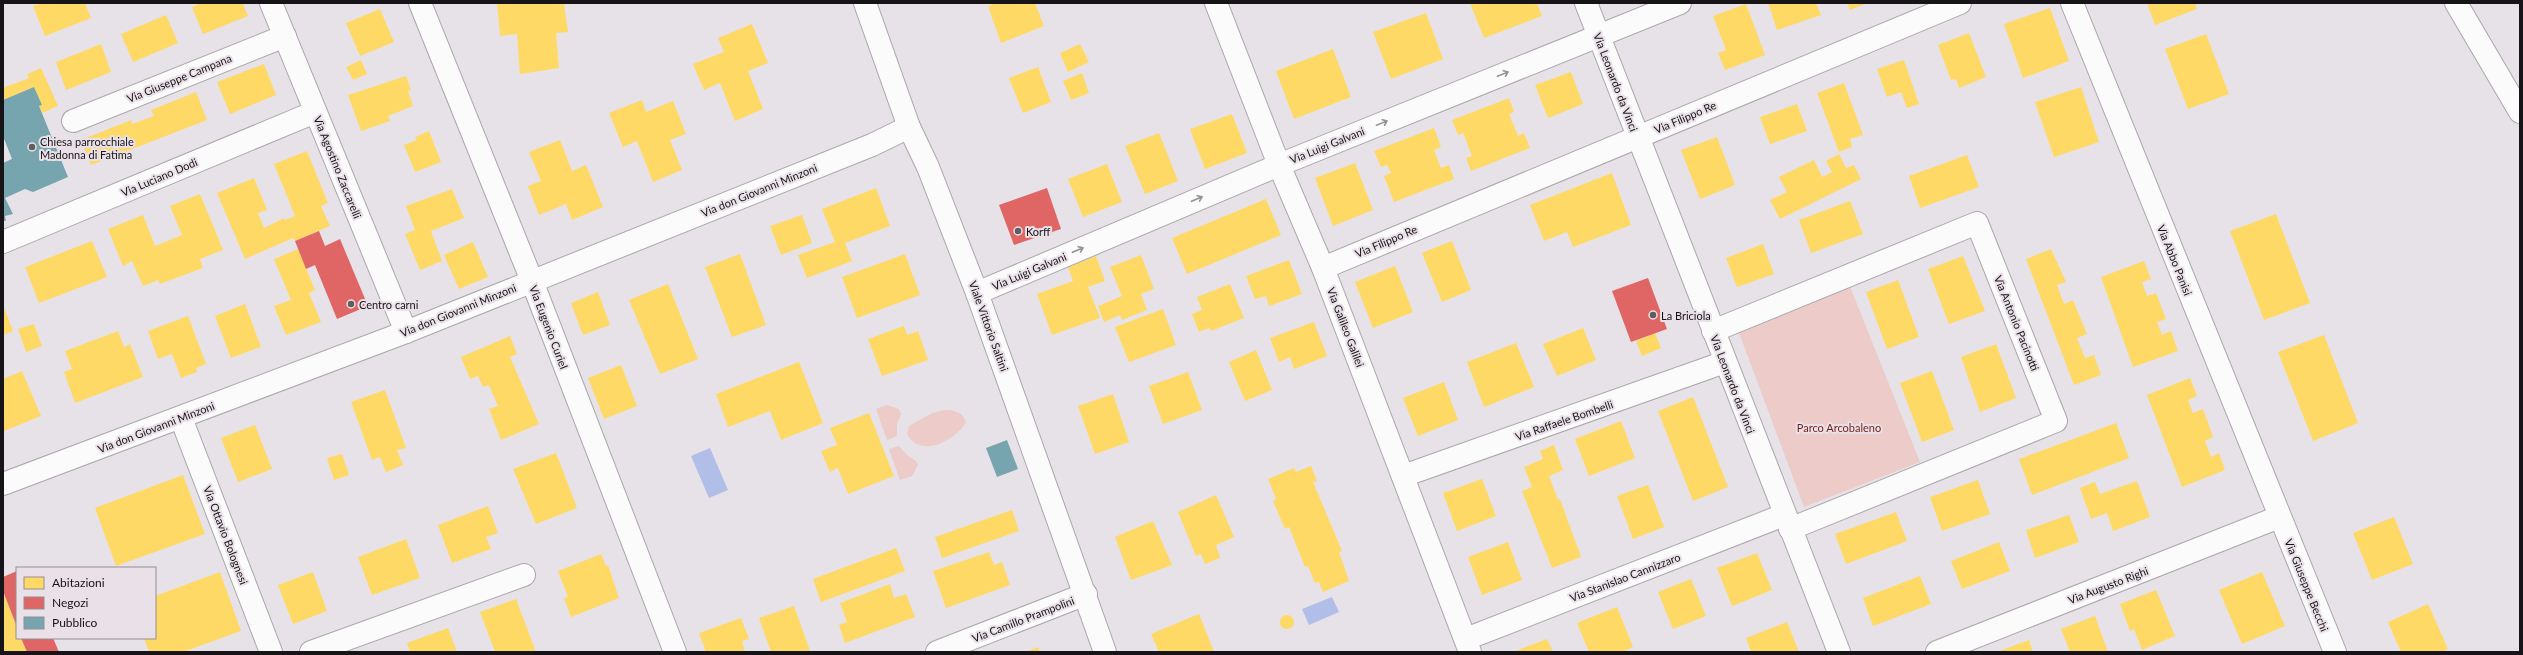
<svg xmlns="http://www.w3.org/2000/svg" width="2523" height="655" font-family="Lato,sans-serif">
<style>
.green{fill:#eccbc8}
.water{fill:#b1bee8}
.homes{fill:#ffd966}
.shops{fill:#e06666}
.public{fill:#76a5af}
.lines{fill:none;stroke-linecap:round;stroke-linejoin:round}
.minor-casing{stroke:#aaa7aa;stroke-width:24}
.minor{stroke:#fbfbfb;stroke-width:22}
.oneway{stroke:#949394}
.poi-dot{fill:#605c60;stroke:#e9e0e8;stroke-width:1.5}
.labels{text-anchor:middle;dominant-baseline:central;stroke-width:4;stroke-linejoin:round;paint-order:stroke}
.street-label{font-size:11px;fill:#171417;stroke:#e9e0e8}
.poi-label{font-size:11px;fill:#171417;stroke:#e9e0e8;text-anchor:start}
.park-label{font-size:11px;fill:#721f18;stroke:#e9e0e8}
</style>
<rect width="100%" height="100%" fill="#e7e2e7"/>
<g class="green">
<path d="M1847,279L1920,462L1804,507L1735,322Z"/>
<path d="M887,405L899,409L901,414L897,424V436L887,440L876,409Z"/>
<path d="M945,410C955,410 962,412 966,422C955,441 920,459 907,434L909,426L932,413Z"/>
<path d="M899,446L907,455L916,461L918,465L912,476L900,480L889,449Z"/>
</g>
<g class="water">
<path d="M710,448L728,490L709,498L691,456Z"/>
<path d="M1332,597L1339,612L1309,625L1302,609Z"/>
</g>
<g class="homes">
<path d="M42,3H85L91,18L45,36L33,6Z"/>
<path d="M201,3H243L248,16L203,34L192,7Z"/>
<path d="M497,3H564L568,32L556,33L559,68L520,74L517,34L500,36Z"/>
<path d="M996,3H1035L1044,26L1001,43L988,6Z"/>
<path d="M1470,3H1537L1542,16L1484,38Z"/>
<path d="M1768,3H1816L1821,15L1777,30Z"/>
<path d="M1847,3H1868L1850,10Z"/>
<path d="M2147,3H2195L2197,9L2155,25Z"/>
<path d="M1746,4L1765,55L1725,70L1718,53L1726,50L1713,16Z"/>
<path d="M2050,8L2069,61L2023,78L2004,24Z"/>
<path d="M380,9L394,42L360,56L346,23Z"/>
<path d="M1426,13L1443,59L1391,79L1373,32Z"/>
<path d="M166,15L178,43L133,62L121,34Z"/>
<path d="M752,24L768,63L748,71L763,109L735,121L720,83L704,90L693,64L724,52L718,38Z"/>
<path d="M1969,33L1986,77L1959,88L1956,79L1951,80L1938,45Z"/>
<path d="M2206,34L2229,94L2188,109L2165,49Z"/>
<path d="M101,44L111,72L66,90L56,62Z"/>
<path d="M1080,44L1089,62L1068,72L1060,53Z"/>
<path d="M1333,49L1351,97L1294,119L1276,71Z"/>
<path d="M361,60L367,74L353,80L346,67Z"/>
<path d="M1904,60L1919,104L1907,108L1901,92L1887,97L1877,69Z"/>
<path d="M264,64L276,95L230,114L217,82Z"/>
<path d="M1038,67L1051,102L1023,113L1009,78Z"/>
<path d="M41,68L58,106L42,113L39,106L42,105L34,87L3,100V88L29,78L27,74Z"/>
<path d="M1571,72L1583,104L1548,118L1535,85Z"/>
<path d="M1082,73L1089,93L1071,100L1063,81Z"/>
<path d="M406,76L411,90L408,91L413,106L388,116L390,121L361,131L348,95Z"/>
<path d="M1844,83L1863,135L1850,139L1852,147L1839,152L1817,93Z"/>
<path d="M2081,87L2099,142L2054,157L2035,102Z"/>
<path d="M196,92L207,120L91,165L81,140L131,120L132,124L154,116L151,110Z"/>
<path d="M1509,98L1514,112L1509,114L1518,136L1524,133L1530,148L1471,171L1466,158L1472,156L1463,133L1458,135L1452,120Z"/>
<path d="M642,100L646,112L673,101L686,134L670,140L682,170L653,182L637,141L623,147L609,113Z"/>
<path d="M1797,104L1807,131L1770,144L1760,117Z"/>
<path d="M1232,114L1247,153L1205,169L1190,129Z"/>
<path d="M1434,128L1441,147L1434,150L1441,168L1449,165L1454,179L1394,202L1384,176L1391,173L1387,165L1381,167L1374,151Z"/>
<path d="M429,131L441,162L415,172L404,145L417,140L415,137Z"/>
<path d="M1159,133L1178,181L1145,194L1125,146Z"/>
<path d="M1717,137L1735,185L1700,199L1681,150Z"/>
<path d="M560,140L572,171L586,165L603,207L572,220L566,204L539,215L528,186L541,181L529,152Z"/>
<path d="M307,151L328,203L321,206L330,226L295,241L293,238L245,259L217,193L254,178L267,210L258,213L264,228L284,218L285,220L295,216L274,164Z"/>
<path d="M1839,154L1846,168L1854,165L1861,179L1780,219L1770,200L1787,192L1779,177L1814,160L1822,177L1832,172L1826,161Z"/>
<path d="M1967,155L1979,187L1920,208L1909,176Z"/>
<path d="M1355,163L1373,210L1333,226L1315,178Z"/>
<path d="M1107,164L1122,202L1083,217L1068,179Z"/>
<path d="M1612,173L1631,225L1573,247L1567,232L1544,241L1530,205Z"/>
<path d="M876,188L890,226L845,243L852,261L807,278L798,255L835,242L822,209Z"/>
<path d="M452,189L464,218L431,231L442,261L420,270L405,234L415,230L406,206Z"/>
<path d="M200,194L223,250L200,259L203,268L160,284L158,280L143,286L132,261L123,266L108,229L143,215L155,246L182,235L170,206Z"/>
<path d="M1266,199L1281,235L1187,274L1172,238Z"/>
<path d="M1850,201L1863,234L1811,253L1799,220Z"/>
<path d="M2276,214L2310,303L2264,320L2230,231Z"/>
<path d="M802,215L812,243L781,255L770,226Z"/>
<path d="M92,241L107,277L39,303L25,267Z"/>
<path d="M1452,241L1471,290L1442,302L1422,253Z"/>
<path d="M473,242L488,277L459,289L444,255Z"/>
<path d="M1763,244L1774,274L1737,287L1726,258Z"/>
<path d="M298,249L315,290L309,293L321,322L286,335L274,306L291,300L274,259Z"/>
<path d="M2051,249L2066,282L2057,285L2064,304L2073,300L2087,334L2077,338L2085,358L2094,355L2101,375L2074,385L2026,259Z"/>
<path d="M740,254L766,325L732,337L705,267Z"/>
<path d="M905,254L920,295L857,318L842,277Z"/>
<path d="M1141,255L1154,289L1141,294L1147,310L1122,320L1120,315L1104,322L1098,306L1122,296L1110,267Z"/>
<path d="M1096,256L1105,281L1088,287L1100,318L1052,335L1037,294L1073,281L1068,267Z"/>
<path d="M1963,256L1985,311L1949,324L1928,269Z"/>
<path d="M1289,260L1302,294L1269,306L1266,296L1255,299L1246,276Z"/>
<path d="M2144,261L2151,279L2142,282L2147,296L2156,293L2166,319L2157,322L2162,335L2171,331L2178,351L2133,367L2101,277Z"/>
<path d="M1395,266L1413,312L1373,328L1355,282Z"/>
<path d="M1898,280L1919,337L1887,349L1866,292Z"/>
<path d="M668,284L698,359L660,374L629,300Z"/>
<path d="M1230,284L1244,318L1211,331L1209,328L1199,332L1192,314L1202,310L1197,297Z"/>
<path d="M598,292L610,325L583,335L571,303Z"/>
<path d="M245,304L261,347L231,358L215,316Z"/>
<path d="M3,305L13,331L3,335Z"/>
<path d="M1163,309L1176,345L1129,362L1115,327Z"/>
<path d="M188,316L206,364L196,368L197,372L181,378L172,354L158,359L148,331Z"/>
<path d="M1314,322L1327,356L1294,369L1290,357L1279,362L1270,338Z"/>
<path d="M34,324L42,346L26,352L18,329Z"/>
<path d="M904,326L907,335L918,331L928,360L882,376L868,339Z"/>
<path d="M1583,328L1596,360L1557,376L1543,344Z"/>
<path d="M118,331L124,347L130,344L143,377L75,403L64,372L72,369L65,351Z"/>
<path d="M1655,333L1661,348L1642,356L1636,341Z"/>
<path d="M2324,335L2358,423L2313,441L2278,352Z"/>
<path d="M510,336L517,354L510,357L539,424L501,440L489,409L498,406L489,385L483,387L478,376L470,379L461,357Z"/>
<path d="M1516,343L1534,387L1484,407L1467,362Z"/>
<path d="M1996,344L2016,398L1980,412L1961,357Z"/>
<path d="M1256,350L1272,390L1245,401L1229,362Z"/>
<path d="M799,362L823,423L781,440L770,411L728,427L716,394Z"/>
<path d="M621,365L637,406L604,419L588,378Z"/>
<path d="M22,371L41,416L4,431L3,379Z"/>
<path d="M1932,371L1954,430L1922,442L1900,383Z"/>
<path d="M1188,372L1202,410L1163,424L1149,386Z"/>
<path d="M2190,378L2197,396L2188,400L2193,413L2203,409L2213,437L2205,441L2211,457L2219,453L2225,470L2182,487L2147,395Z"/>
<path d="M1444,382L1458,420L1418,436L1403,398Z"/>
<path d="M385,390L406,448L397,450L403,465L386,472L380,457L372,460L351,402Z"/>
<path d="M1113,394L1129,442L1095,454L1078,406Z"/>
<path d="M1693,397L1728,487L1693,501L1658,411Z"/>
<path d="M869,413L894,476L848,494L838,468L830,472L821,451L837,445L830,428Z"/>
<path d="M1621,421L1635,458L1589,476L1575,439Z"/>
<path d="M2116,423L2129,458L2032,495L2019,459Z"/>
<path d="M255,425L272,469L238,482L221,438Z"/>
<path d="M1554,445L1563,470L1549,476L1558,500L1560,499L1581,557L1552,568L1522,491L1532,487L1524,467L1543,459L1540,451Z"/>
<path d="M556,453L577,508L536,524L513,469Z"/>
<path d="M342,454L349,475L334,480L327,458Z"/>
<path d="M1311,466L1317,481L1313,482L1342,551L1339,552L1349,581L1323,592L1319,582L1315,583L1308,566L1305,567L1289,527L1285,529L1273,501L1276,499L1268,479L1294,468L1296,472Z"/>
<path d="M183,475L205,534L116,566L95,508Z"/>
<path d="M1482,479L1496,516L1457,531L1443,493Z"/>
<path d="M1978,480L1990,514L1942,531L1930,497Z"/>
<path d="M2137,481L2150,517L2113,531L2107,513L2091,519L2080,488L2095,482L2100,494Z"/>
<path d="M1648,485L1664,527L1633,539L1617,496Z"/>
<path d="M1216,495L1234,537L1216,545L1220,558L1205,564L1201,554L1196,556L1178,512Z"/>
<path d="M488,506L498,533L486,537L491,549L452,563L438,525Z"/>
<path d="M1012,510L1019,531L942,558L935,537Z"/>
<path d="M1896,512L1907,541L1846,564L1835,534Z"/>
<path d="M2069,515L2079,542L2035,558L2026,530Z"/>
<path d="M2394,517L2413,564L2372,580L2353,533Z"/>
<path d="M1153,521L1172,565L1131,580L1115,537Z"/>
<path d="M406,539L420,578L372,595L358,557Z"/>
<path d="M1508,542L1522,580L1482,595L1468,557Z"/>
<path d="M1999,542L2010,571L1962,589L1951,561Z"/>
<path d="M896,548L905,571L821,602L813,579Z"/>
<path d="M989,552L994,565L1002,562L1010,585L946,608L933,571Z"/>
<path d="M1757,553L1772,590L1732,606L1717,568Z"/>
<path d="M601,554L606,566L608,565L619,598L571,617L564,598L568,597L558,571Z"/>
<path d="M220,572L241,631L183,652H149L144,638H155V596Z"/>
<path d="M313,572L327,611L293,624L278,585Z"/>
<path d="M2262,572L2285,626L2242,644L2219,590Z"/>
<path d="M1920,576L1931,604L1873,626L1863,598Z"/>
<path d="M1691,579L1706,616L1673,629L1658,592Z"/>
<path d="M890,584L894,598L906,594L915,617L845,643L839,625L847,622L840,603Z"/>
<path d="M2156,590L2175,636L2142,650L2134,629L2130,631L2120,604Z"/>
<path d="M3,591L17,627V638H21L27,652H3Z"/>
<path d="M516,599L536,652H495L480,612Z"/>
<path d="M2428,604L2448,649L2441,652H2401L2388,622Z"/>
<path d="M794,606L810,651L771,652L759,618Z"/>
<path d="M1617,607L1633,647L1622,652H1589L1577,623Z"/>
<path d="M1199,614L1214,652H1159L1151,634Z"/>
<circle cx="1287" cy="622" r="7"/>
<path d="M2095,616L2108,652H2070L2061,629Z"/>
<path d="M741,618L749,639L742,641L745,652H706L699,633Z"/>
<path d="M1787,622L1799,652H1751L1746,638Z"/>
<path d="M448,628L457,652H410L407,643Z"/>
<path d="M1547,639L1553,652H1513Z"/>
<path d="M2029,640L2033,652H1997Z"/>
<path d="M1038,647L1040,652H1026Z"/>
</g>
<g class="shops">
<path d="M1047,188L1061,229L1014,245L999,205Z"/>
<path d="M319,231L325,246L340,239L368,306L337,319L315,265L306,269L295,241Z"/>
<path d="M1648,278L1667,329L1631,342L1612,291Z"/>
<path d="M17,571V627L3,591V577Z"/>
<path d="M21,638H53L59,652H27Z"/>
</g>
<g class="public">
<path d="M34,87L42,105L39,106L68,177L33,192L25,189L5,198L13,214L5,216L6,221H3V163L12,159L3,136V100Z"/>
<path d="M1007,440L1018,469L997,477L986,448Z"/>
</g>
<g class="lines">
<defs>
<g id="minor">
<path d="M271,3L406,332"/>
<path d="M420,3L532,281L675,652"/>
<path d="M865,3L909,127L928,167L977,293L1105,652"/>
<path d="M1216,3L1279,165L1323,268L1470,652"/>
<path d="M1586,3L1839,652"/>
<path d="M2072,3L2335,652"/>
<path d="M2456,3L2520,112"/>
<path d="M73,121L285,36"/>
<path d="M3,242L315,112"/>
<path d="M1323,268L1960,3"/>
<path d="M977,293L1279,165L1680,3"/>
<path d="M1713,331L1977,223L2056,421L1790,529"/>
<path d="M181,418L271,652"/>
<path d="M1403,476L1725,362"/>
<path d="M3,484L406,332L872,145L909,127"/>
<path d="M1466,639L1784,515"/>
<path d="M311,652L524,575"/>
<path d="M937,652L1086,594"/>
<path d="M1937,652L2279,517"/>
</g>
</defs>
<use href="#minor" class="minor-casing"/>
<use href="#minor" class="minor"/>
</g>
<defs><path id="oneway-shaft" d="M-6 0H5M1.5-3L5.5 0L1.5 3" fill="none" stroke-width="1.6" stroke-linecap="round" stroke-linejoin="round"/></defs>
<g class="oneway">
<use href="#oneway-shaft" transform="translate(1503 74) rotate(-22)"/>
<use href="#oneway-shaft" transform="translate(1382 123) rotate(-22)"/>
<use href="#oneway-shaft" transform="translate(1197 199) rotate(-23)"/>
<use href="#oneway-shaft" transform="translate(1078 250) rotate(-23)"/>
</g>
<g class="poi-dot">
<circle cx="32" cy="147" r="4"/>
<circle cx="1018" cy="231" r="4"/>
<circle cx="351" cy="304" r="4"/>
<circle cx="1653" cy="315" r="4"/>
</g>
<g class="labels">
<g class="street-label">
<text transform="translate(179 78) rotate(-22)">Via Giuseppe Campana</text>
<text transform="translate(1616 82) rotate(69)">Via Leonardo da Vinci</text>
<text transform="translate(1685 117) rotate(-23)">Via Filippo Re</text>
<text transform="translate(1327 145) rotate(-22)">Via Luigi Galvani</text>
<text transform="translate(338 167) rotate(68)">Via Agostino Zaccarelli</text>
<text transform="translate(159 177) rotate(-23)">Via Luciano Dodi</text>
<text transform="translate(759 190) rotate(-22)">Via don Giovanni Minzoni</text>
<text transform="translate(1386 241) rotate(-23)">Via Filippo Re</text>
<text transform="translate(2175 260) rotate(68)">Via Abbo Panisi</text>
<text transform="translate(1029 271) rotate(-23)">Via Luigi Galvani</text>
<text transform="translate(458 310) rotate(-22)">Via don Giovanni Minzoni</text>
<text transform="translate(2017 323) rotate(68)">Via Antonio Pacinotti</text>
<text transform="translate(989 326) rotate(70)">Viale Vittorio Saltini</text>
<text transform="translate(549 327) rotate(69)">Via Eugenio Curiel</text>
<text transform="translate(1346 327) rotate(69)">Via Galileo Galilei</text>
<text transform="translate(1733 384) rotate(69)">Via Leonardo da Vinci</text>
<text transform="translate(1564 420) rotate(-19)">Via Raffaele Bombelli</text>
<text transform="translate(156 427) rotate(-21)">Via don Giovanni Minzoni</text>
<text transform="translate(226 535) rotate(69)">Via Ottavio Bolognesi</text>
<text transform="translate(1625 577) rotate(-21)">Via Stanislao Cannizzaro</text>
<text transform="translate(2108 585) rotate(-21)">Via Augusto Righi</text>
<text transform="translate(2307 585) rotate(68)">Via Giuseppe Becchi</text>
<text transform="translate(1023 619) rotate(-21)">Via Camillo Prampolini</text>
</g>
<g class="poi-label">
<text x="40" y="141">Chiesa parrocchiale<tspan x="40" dy="13">Madonna di Fatima</tspan></text>
<text x="1026" y="231">Korff</text>
<text x="359" y="304">Centro carni</text>
<text x="1661" y="315">La Briciola</text>
</g>
<g class="park-label">
<text x="1839" y="427">Parco Arcobaleno</text>
</g>
</g>
<rect width="2523" height="655" fill="none" stroke="#171417" stroke-width="8"/>
<rect x="16" y="567" width="140" height="72" fill="#e9e0e8" stroke="#958e94"/>
<rect x="24" y="577" width="20" height="12" fill="#ffd966" stroke="#958e94"/>
<text x="52" y="587" font-size="12" fill="#171417">Abitazioni</text>
<rect x="24" y="597" width="20" height="12" fill="#e06666" stroke="#958e94"/>
<text x="52" y="607" font-size="12" fill="#171417">Negozi</text>
<rect x="24" y="617" width="20" height="12" fill="#76a5af" stroke="#958e94"/>
<text x="52" y="627" font-size="12" fill="#171417">Pubblico</text>
</svg>
